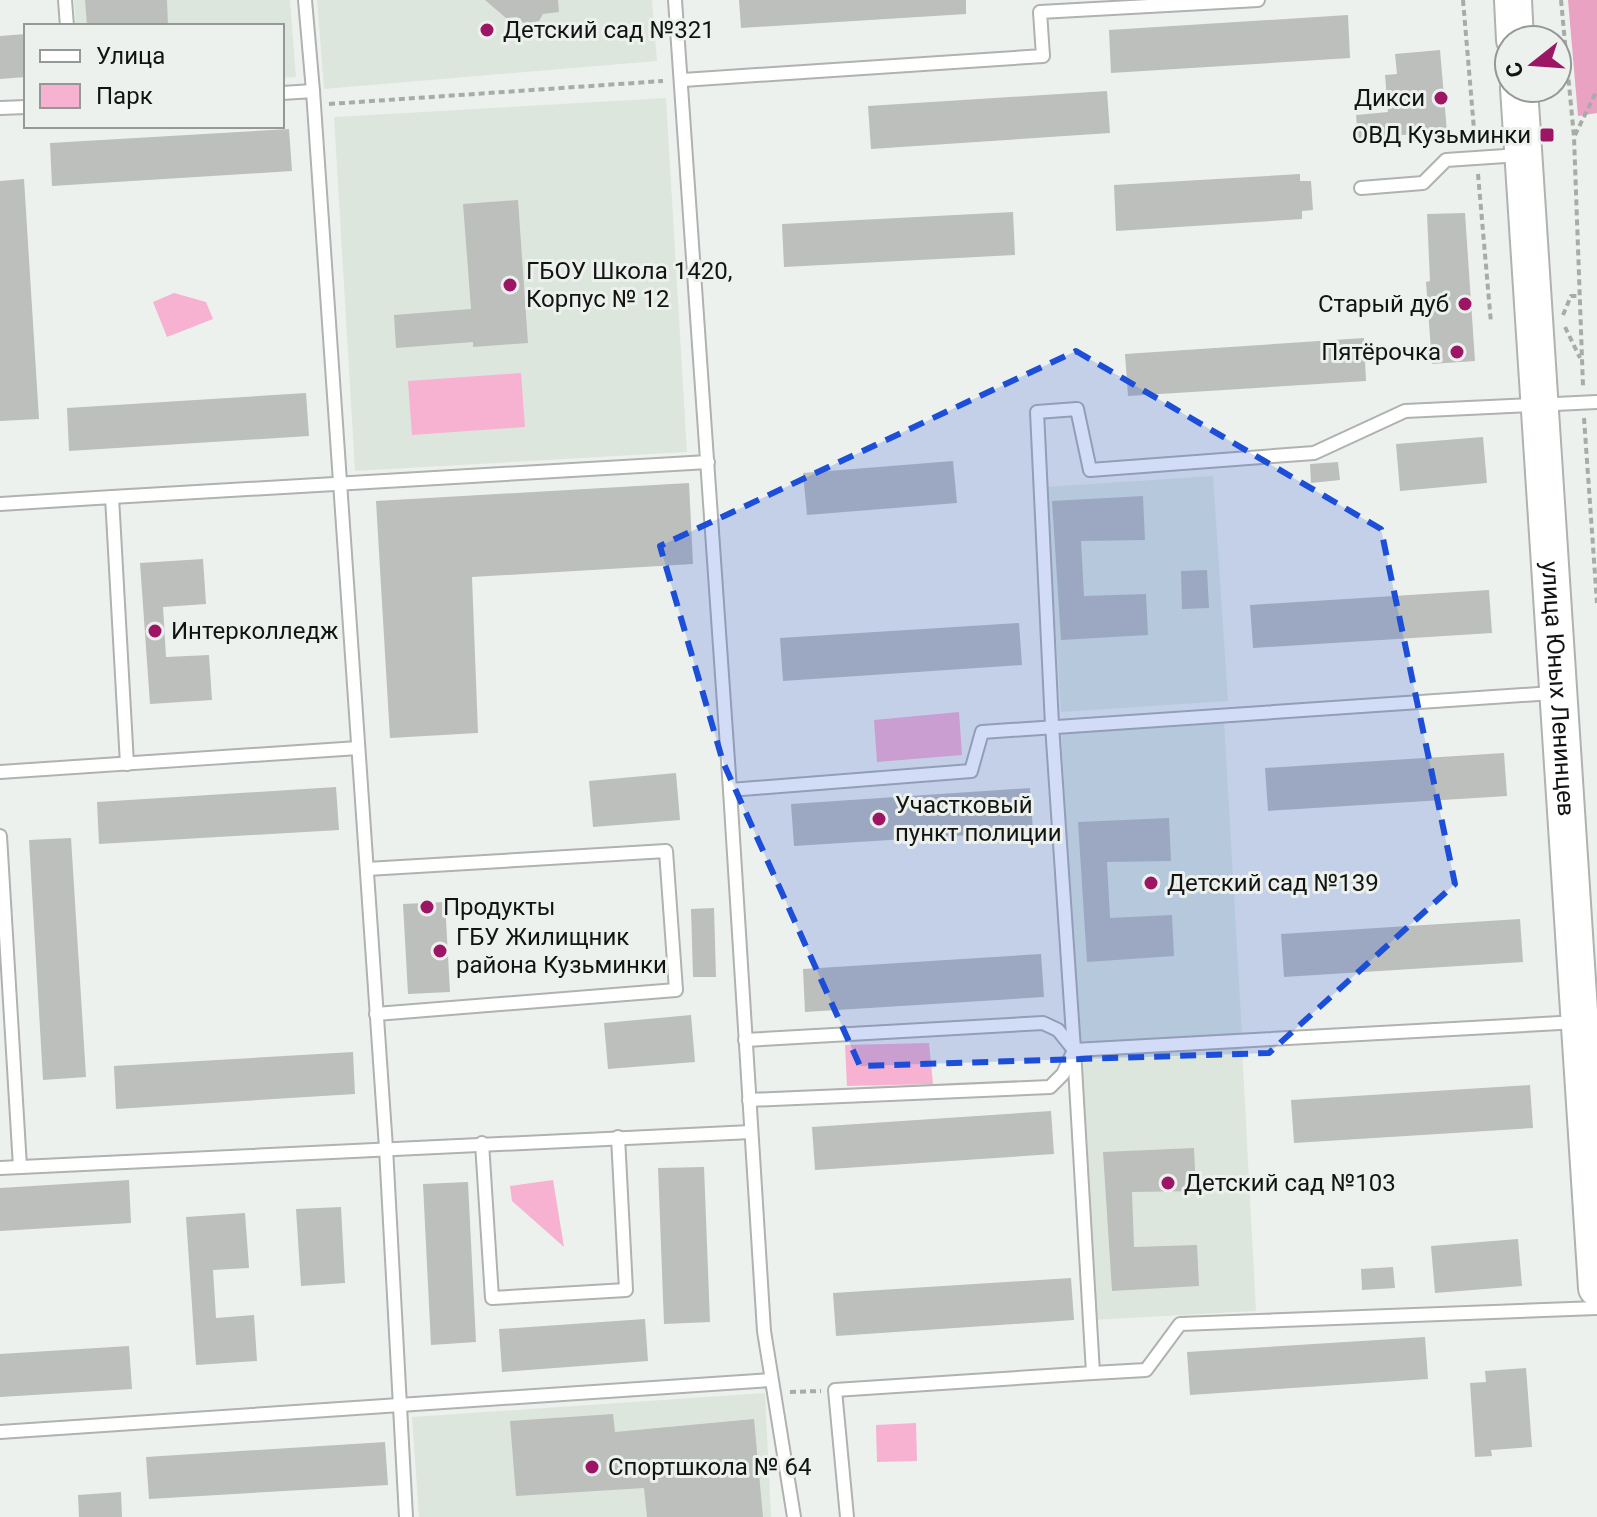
<svg xmlns="http://www.w3.org/2000/svg" width="1597" height="1517" font-family="Roboto,sans-serif">
<style>
.built{fill:#dde6dd}
.green{fill:#f6b2d0}
.forest{fill:#e9a2c1}
.building{fill:#bcbfbc}
.lines{fill:none;stroke-linecap:round;stroke-linejoin:round}
.lane-casing{stroke:#afb2af;stroke-width:16}
.secondary-casing{stroke:#afb2af;stroke-width:40}
.path{stroke:#a8aca8;stroke-width:4;stroke-dasharray:6 4;stroke-linecap:butt}
.lane{stroke:#fff;stroke-width:12}
.secondary{stroke:#fff;stroke-width:36}
.marked{fill:#1d4ed8;fill-opacity:0.2;stroke:#1d4ed8;stroke-width:6;stroke-dasharray:16 10;stroke-linejoin:round}
.poi-dot{fill:#9d1565;stroke:#edf1ed;stroke-width:3}
.labels{text-anchor:middle;dominant-baseline:central;stroke-width:6;stroke-linejoin:round;paint-order:stroke}
.poi-label{font-size:24px;fill:#121412;stroke:#edf1ed;text-anchor:start}
.street-label{font-size:24px;fill:#121412;stroke:#edf1ed}
</style>
<rect width="100%" height="100%" fill="#edf1ed"/>
<g class="built">
<path d="M74,0H290L296,77L282,78V26H76Z"/>
<path d="M317,0H652L657,61L324,89Z"/>
<path d="M666,98L687,452L355,471L334,117Z"/>
<path d="M1213,476L1228,701L1061,712L1046,487Z"/>
<path d="M1224,721L1242,1035L1079,1044L1061,730Z"/>
<path d="M1242,1047L1256,1311L1093,1320L1080,1055Z"/>
<path d="M765,1393L771,1517H419L412,1417Z"/>
</g>
<g class="green">
<path d="M174,293L206,302L213,319L167,337L153,302Z"/>
<path d="M521,373L525,427L412,435L408,381Z"/>
<path d="M959,712L962,755L877,762L874,720Z"/>
<path d="M929,1043L933,1084L847,1086L845,1045Z"/>
<path d="M553,1180L564,1247L512,1201L510,1186Z"/>
<path d="M916,1423L917,1461L877,1462L876,1425Z"/>
</g>
<path class="forest" d="M1568,0H1597V113L1578,116Z"/>
<g class="building">
<path d="M85,0H167L168,26H87Z"/>
<path d="M485,0H558L559,12L543,14L539,21L525,24L517,17L506,18Z"/>
<path d="M739,0H966V14L741,28Z"/>
<path d="M1348,15L1350,58L1111,73L1109,30Z"/>
<path d="M26,34V77L0,79V36Z"/>
<path d="M1440,50L1447,132L1358,138L1356,115L1388,112L1385,75L1397,74L1395,54Z"/>
<path d="M1107,91L1110,133L871,149L868,106Z"/>
<path d="M289,129L292,171L52,186L50,143Z"/>
<path d="M1300,174V181H1311L1313,210L1302,211V219L1116,231L1114,185Z"/>
<path d="M24,179L39,419L0,421V181Z"/>
<path d="M518,200L528,343L473,347V342L396,348L394,315L471,309L463,204Z"/>
<path d="M1013,212L1015,255L784,267L782,224Z"/>
<path d="M1465,213L1475,361L1432,364L1426,282L1430,281L1427,214Z"/>
<path d="M1364,338L1366,381L1128,396L1125,354Z"/>
<path d="M306,393L309,436L69,451L67,408Z"/>
<path d="M1483,437L1487,483L1400,491L1396,444Z"/>
<path d="M953,461L957,503L807,515L803,473Z"/>
<path d="M1338,462L1340,480L1311,483L1310,464Z"/>
<path d="M689,483L693,564L472,577L478,733L390,738L376,501Z"/>
<path d="M1143,496L1145,540L1081,541L1084,596L1146,594L1148,635L1061,640L1052,501Z"/>
<path d="M203,559L206,604L163,607L166,657L209,655L212,700L150,704L140,563Z"/>
<path d="M1207,570L1209,608L1182,609L1181,571Z"/>
<path d="M1489,590L1492,633L1253,648L1250,605Z"/>
<path d="M1019,623L1022,665L783,681L780,638Z"/>
<path d="M1504,753L1507,796L1268,811L1265,768Z"/>
<path d="M676,773L680,820L593,827L589,781Z"/>
<path d="M336,787L339,830L99,844L97,802Z"/>
<path d="M1030,788L1033,831L794,846L791,804Z"/>
<path d="M1169,818L1171,861L1107,862L1110,918L1172,915L1174,956L1087,962L1078,822Z"/>
<path d="M71,838L86,1077L43,1080L29,840Z"/>
<path d="M445,902L450,992L408,994L403,904Z"/>
<path d="M714,908L716,977H693L691,909Z"/>
<path d="M1520,919L1523,962L1284,977L1281,934Z"/>
<path d="M1041,954L1044,997L805,1012L803,969Z"/>
<path d="M691,1015L695,1062L608,1069L604,1023Z"/>
<path d="M353,1052L355,1094L116,1109L114,1066Z"/>
<path d="M1530,1085L1533,1128L1294,1143L1291,1100Z"/>
<path d="M1051,1111L1054,1154L815,1170L812,1127Z"/>
<path d="M1194,1148L1196,1191L1132,1192L1134,1247L1197,1245L1199,1286L1112,1291L1103,1152Z"/>
<path d="M704,1167L710,1322L664,1324L658,1168Z"/>
<path d="M129,1180L131,1223L0,1231V1188Z"/>
<path d="M468,1182L476,1342L431,1345L423,1184Z"/>
<path d="M341,1207L345,1283L301,1286L296,1209Z"/>
<path d="M245,1213L249,1268L213,1270L216,1318L254,1315L257,1361L196,1365L186,1217Z"/>
<path d="M1518,1239L1522,1286L1435,1293L1431,1246Z"/>
<path d="M1393,1267L1395,1288L1362,1290L1361,1269Z"/>
<path d="M1071,1278L1074,1320L836,1336L833,1293Z"/>
<path d="M645,1319L648,1361L502,1372L499,1329Z"/>
<path d="M1425,1337L1428,1379L1190,1395L1187,1352Z"/>
<path d="M129,1346L132,1389L0,1397V1354Z"/>
<path d="M1526,1368L1532,1447L1491,1450L1492,1456L1475,1457L1470,1383L1486,1382L1485,1371Z"/>
<path d="M613,1414L615,1432L754,1419L763,1517H647L644,1488L516,1496L510,1421Z"/>
<path d="M385,1442L388,1485L149,1499L146,1457Z"/>
<path d="M121,1492L122,1517H79L78,1495Z"/>
</g>
<g class="lines">
<defs>
<g id="lane">
<path d="M65,0L67,26"/>
<path d="M305,0L313,91"/>
<path d="M675,0L730,790L764,1331L794,1517"/>
<path d="M683,80L1043,56L1040,12L1258,0"/>
<path d="M282,93L313,91L386,1148L406,1517"/>
<path d="M0,108L26,107"/>
<path d="M1361,188L1423,183L1446,160L1520,155"/>
<path d="M112,497L708,462"/>
<path d="M0,504L112,497L127,764"/>
<path d="M0,772L358,748"/>
<path d="M730,790L971,771L982,732L1553,693"/>
<path d="M0,836L20,1167"/>
<path d="M367,869L666,851L676,990L376,1014"/>
<path d="M745,1040L1043,1023L1058,1030L1074,1050L1063,1074L1050,1087L749,1100"/>
<path d="M1074,1050L1052,725L1037,412L1077,409L1090,470L1314,453L1405,411L1597,402"/>
<path d="M482,1143L492,1298L626,1290L618,1137"/>
<path d="M0,1168L751,1132"/>
<path d="M1093,1373L1146,1370L1180,1324L1597,1308"/>
<path d="M0,1432L771,1380"/>
<path d="M847,1517L835,1390L1093,1373L1074,1050L1578,1022"/>
</g>
<g id="secondary">
<path d="M1513,0L1515,40"/>
<path id="s1" d="M1519,88L1597,1288"/>
</g>
</defs>
<use href="#lane" class="lane-casing"/>
<use href="#secondary" class="secondary-casing"/>
<g class="path">
<path d="M1463,0L1475,141"/>
<path d="M1561,0L1574,137L1583,386"/>
<path d="M329,104L663,81"/>
<path d="M1575,135L1597,90"/>
<path d="M1478,174L1491,323"/>
<path d="M1563,315L1571,296H1580"/>
<path d="M1565,327L1580,358"/>
<path d="M1584,418L1597,603"/>
<path d="M790,1392L821,1391"/>
</g>
<use href="#lane" class="lane"/>
<use href="#secondary" class="secondary"/>
</g>
<path class="marked" d="M1076,351L1381,529L1455,884L1269,1053L860,1066L723,762L660,546Z"/>
<g class="poi-dot">
<circle cx="487" cy="30" r="8"/>
<circle cx="1441" cy="98" r="8"/>
<rect x="1539" y="127" width="16" height="16" rx="4"/>
<circle cx="510" cy="285" r="8"/>
<circle cx="1465" cy="304" r="8"/>
<circle cx="1457" cy="352" r="8"/>
<circle cx="155" cy="631" r="8"/>
<circle cx="879" cy="819" r="8"/>
<circle cx="1151" cy="883" r="8"/>
<circle cx="427" cy="907" r="8"/>
<circle cx="440" cy="951" r="8"/>
<circle cx="1168" cy="1183" r="8"/>
<circle cx="592" cy="1467" r="8"/>
</g>
<g class="labels">
<g class="poi-label">
<text x="503" y="30">Детский сад №321</text>
<text x="1425" y="98" text-anchor="end">Дикси</text>
<text x="1531" y="135" text-anchor="end">ОВД Кузьминки</text>
<text x="526" y="271">ГБОУ Школа 1420,<tspan x="526" dy="28">Корпус № 12</tspan></text>
<text x="1449" y="304" text-anchor="end">Старый дуб</text>
<text x="1441" y="352" text-anchor="end">Пятёрочка</text>
<text x="171" y="631">Интерколледж</text>
<text x="895" y="805">Участковый<tspan x="895" dy="28">пункт полиции</tspan></text>
<text x="1167" y="883">Детский сад №139</text>
<text x="443" y="907">Продукты</text>
<text x="456" y="937">ГБУ Жилищник<tspan x="456" dy="28">района Кузьминки</tspan></text>
<text x="1184" y="1183">Детский сад №103</text>
<text x="608" y="1467">Спортшкола № 64</text>
</g>
<g class="street-label">
<text stroke="none"><textPath href="#s1" startOffset="602">улица Юных Ленинцев</textPath></text>
</g>
</g>
<rect x="24" y="24" width="260" height="104" fill="#edf1ed" stroke="#959995" stroke-width="2"/>
<rect x="40" y="50" width="40" height="12" fill="#ffffff" stroke="#959995" stroke-width="2"/>
<text x="96" y="64" font-size="24" fill="#121412">Улица</text>
<rect x="40" y="84" width="40" height="24" fill="#f6b2d0" stroke="#959995" stroke-width="2"/>
<text x="96" y="104" font-size="24" fill="#121412">Парк</text>
<g transform="translate(1533 64) rotate(253)"><circle r="38" fill="#edf1ed" stroke="#959995" stroke-width="2"/>
<path d="M0-6L14 30L0 20L-14 30Z" fill="#9d1565"/>
<text y="-12" font-size="22" font-weight="bold" text-anchor="middle" fill="#121412">С</text>
</g>
</svg>
